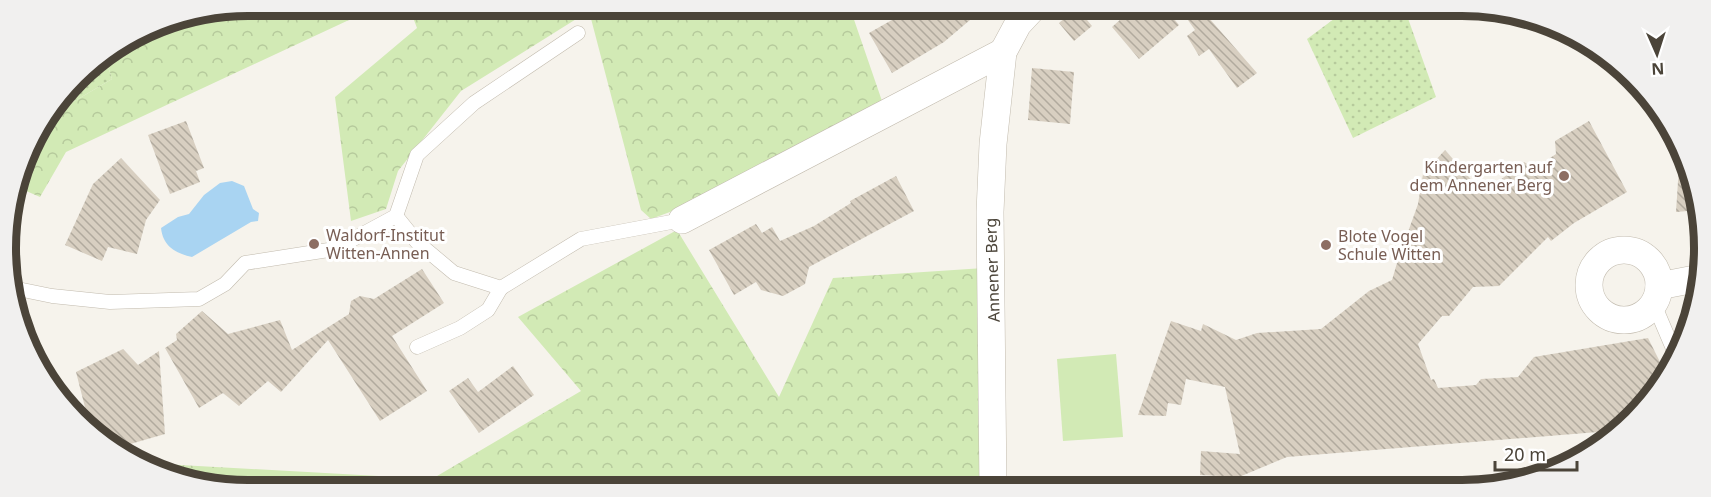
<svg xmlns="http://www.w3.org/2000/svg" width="1711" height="497" font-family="'Noto Sans',sans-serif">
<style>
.grass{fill:#d2eab5}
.forest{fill:url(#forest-crowns)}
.park{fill:url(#park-dots)}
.water{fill:#a9d4f2}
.building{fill:url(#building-back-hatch)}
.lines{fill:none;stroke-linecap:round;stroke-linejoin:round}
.lane-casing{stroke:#c2bbae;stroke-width:15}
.street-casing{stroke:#c2bbae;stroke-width:28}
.lane{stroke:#fff;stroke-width:14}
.street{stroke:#fff;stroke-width:27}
.education-dot{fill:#8d6e63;stroke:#fff;stroke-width:2}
.labels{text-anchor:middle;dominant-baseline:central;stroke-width:6;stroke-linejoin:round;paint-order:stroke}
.education-label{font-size:16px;fill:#785e54;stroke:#fff;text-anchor:start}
.street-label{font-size:16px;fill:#4b4439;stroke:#fff}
.rim{fill:none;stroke:#4b4439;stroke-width:8}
</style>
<defs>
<pattern id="forest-crowns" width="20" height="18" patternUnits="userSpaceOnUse" patternTransform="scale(1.5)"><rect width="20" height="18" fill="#d2eab5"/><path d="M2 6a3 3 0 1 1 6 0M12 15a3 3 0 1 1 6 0" fill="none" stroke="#b6ca9c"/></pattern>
<pattern id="park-dots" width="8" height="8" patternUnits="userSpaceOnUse" patternTransform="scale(1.5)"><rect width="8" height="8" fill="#d2eab5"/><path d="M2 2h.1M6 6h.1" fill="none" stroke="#b6ca9c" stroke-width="1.8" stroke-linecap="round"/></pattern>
<pattern id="building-back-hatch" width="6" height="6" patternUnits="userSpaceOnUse" patternTransform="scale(1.5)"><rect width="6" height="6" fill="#d8cfc1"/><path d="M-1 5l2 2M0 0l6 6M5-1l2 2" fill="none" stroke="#b1aa9e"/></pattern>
</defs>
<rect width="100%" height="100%" fill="#f6f3ec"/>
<path class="grass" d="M1116,354L1123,437L1063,441L1057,359Z"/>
<g class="forest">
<path d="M249,6H379L66,152L40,197L17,187L31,141L51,115L112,79L105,56L156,24Z"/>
<path d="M409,7L850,8L882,101L678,209L651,219L641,210L589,11L461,91L398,171L386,209L351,221L335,97L417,28Z"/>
<path d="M677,230L779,397L833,278L984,268L991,488L201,486L144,463L432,479L581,391L518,317Z"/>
</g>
<g class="park">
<path d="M1346,10H1405L1436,97L1353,138L1307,39Z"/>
<path d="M105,56L112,79L51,115L88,66Z"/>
<path d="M1696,308L1687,332L1682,312Z"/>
</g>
<path class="water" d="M232,181L244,186L253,209L259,213L258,221L251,222L192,257C175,253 163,246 161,228L178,217L189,214L204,195L220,183Z"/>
<g class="building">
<path d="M913,8L922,9H983L944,42L892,73L869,33Z"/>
<path d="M1075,9H1078L1092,26L1074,41L1059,23Z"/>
<path d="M1132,9H1166L1179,25L1139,59L1112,27Z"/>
<path d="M1180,9L1202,10L1257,73L1237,88L1209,49L1199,56L1187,36L1195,30Z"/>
<path d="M1032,68L1074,72L1070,124L1028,120Z"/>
<path d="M186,121L204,168L196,171L200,182L170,194L148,135Z"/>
<path d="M1589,121L1627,192L1574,223L1551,241L1548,237L1499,286L1473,287L1449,316H1442L1418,344L1431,380L1434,379L1438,388L1476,385L1481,379L1518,377L1534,357L1648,338L1664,370L1665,379L1623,430L1287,457L1239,477L1200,475L1201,451L1240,454L1225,387L1186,379L1181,405L1168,403L1166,416L1138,415L1171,321L1201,331L1203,324L1236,340L1257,333L1321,329L1369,291L1392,280L1397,263L1413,235L1408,232L1418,204L1423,174L1445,150L1483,193L1524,162L1535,168L1556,154L1555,141Z"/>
<path d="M1680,151L1700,202V210L1676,212Z"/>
<path d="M121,158L160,200L146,220L137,254L108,247L102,261L65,245L93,184Z"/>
<path d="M896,176L914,211L809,267L805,284L783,296L761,290L756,282L734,295L709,250L756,224L762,233L772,227L780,241L814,226L851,203L850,201Z"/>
<path d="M422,269L444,303L392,336L427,391L380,421L328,340L281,392L268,381L239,406L223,393L199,408L165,348L177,340L176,334L202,311L228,334L280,320L292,350L349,314L351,301L360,296L374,299Z"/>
<path d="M123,349L138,365L159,351L165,434L113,449L90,427L76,372Z"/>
<path d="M513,366L534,395L479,433L449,391L468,378L478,392Z"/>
</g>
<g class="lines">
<defs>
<g id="lane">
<path d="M396,216L417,155L474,103L578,33"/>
<path d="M13,288L52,296L110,302L199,299L225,284L245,263L335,249L396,216L417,242L454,273L501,288L581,239L682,220"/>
<path d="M1654,304L1677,358"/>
<path d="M417,347L460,328L488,310L501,288"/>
</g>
<g id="street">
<path d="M682,220L1003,52"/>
<circle cx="1624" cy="285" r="35"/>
<path d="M1659,286L1700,278"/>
<path d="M993,488L990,212L993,144L1003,52L1018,24L1032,9"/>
</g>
</defs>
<use href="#lane" class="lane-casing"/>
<use href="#street" class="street-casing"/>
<use href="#lane" class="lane"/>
<use href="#street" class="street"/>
</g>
<g class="education-dot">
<circle cx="1564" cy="176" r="6"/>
<circle cx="314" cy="244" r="6"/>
<circle cx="1326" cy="245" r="6"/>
</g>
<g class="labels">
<g class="education-label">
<text x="1552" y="167" text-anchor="end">Kindergarten auf<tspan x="1552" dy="18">dem Annener Berg</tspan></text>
<text x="326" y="235">Waldorf-Institut<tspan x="326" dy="18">Witten-Annen</tspan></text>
<text x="1338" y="236">Blote Vogel<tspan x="1338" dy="18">Schule Witten</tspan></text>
</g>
<g class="street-label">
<text transform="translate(992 270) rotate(-92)">Annener Berg</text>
</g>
</g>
<path d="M0 0H1711V497H0ZM248 16H1462A232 232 0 0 1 1694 248V248A232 232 0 0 1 1462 480H248A232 232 0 0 1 16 248V248A232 232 0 0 1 248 16Z" fill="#f1f0ef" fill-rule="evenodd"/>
<path class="rim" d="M248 16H1462A232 232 0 0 1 1694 248V248A232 232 0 0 1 1462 480H248A232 232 0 0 1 16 248V248A232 232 0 0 1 248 16Z"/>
<g transform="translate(1657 54) rotate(177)" stroke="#ffffff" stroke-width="4.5" paint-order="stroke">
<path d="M0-4.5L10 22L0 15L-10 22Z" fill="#4b4439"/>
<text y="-9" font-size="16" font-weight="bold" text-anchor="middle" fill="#4b4439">N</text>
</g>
<path d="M1495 461v9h82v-9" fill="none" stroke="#4b4439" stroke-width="3"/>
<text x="1504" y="461" font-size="18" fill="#4b4439" stroke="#ffffff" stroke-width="4.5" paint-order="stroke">20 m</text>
</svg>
